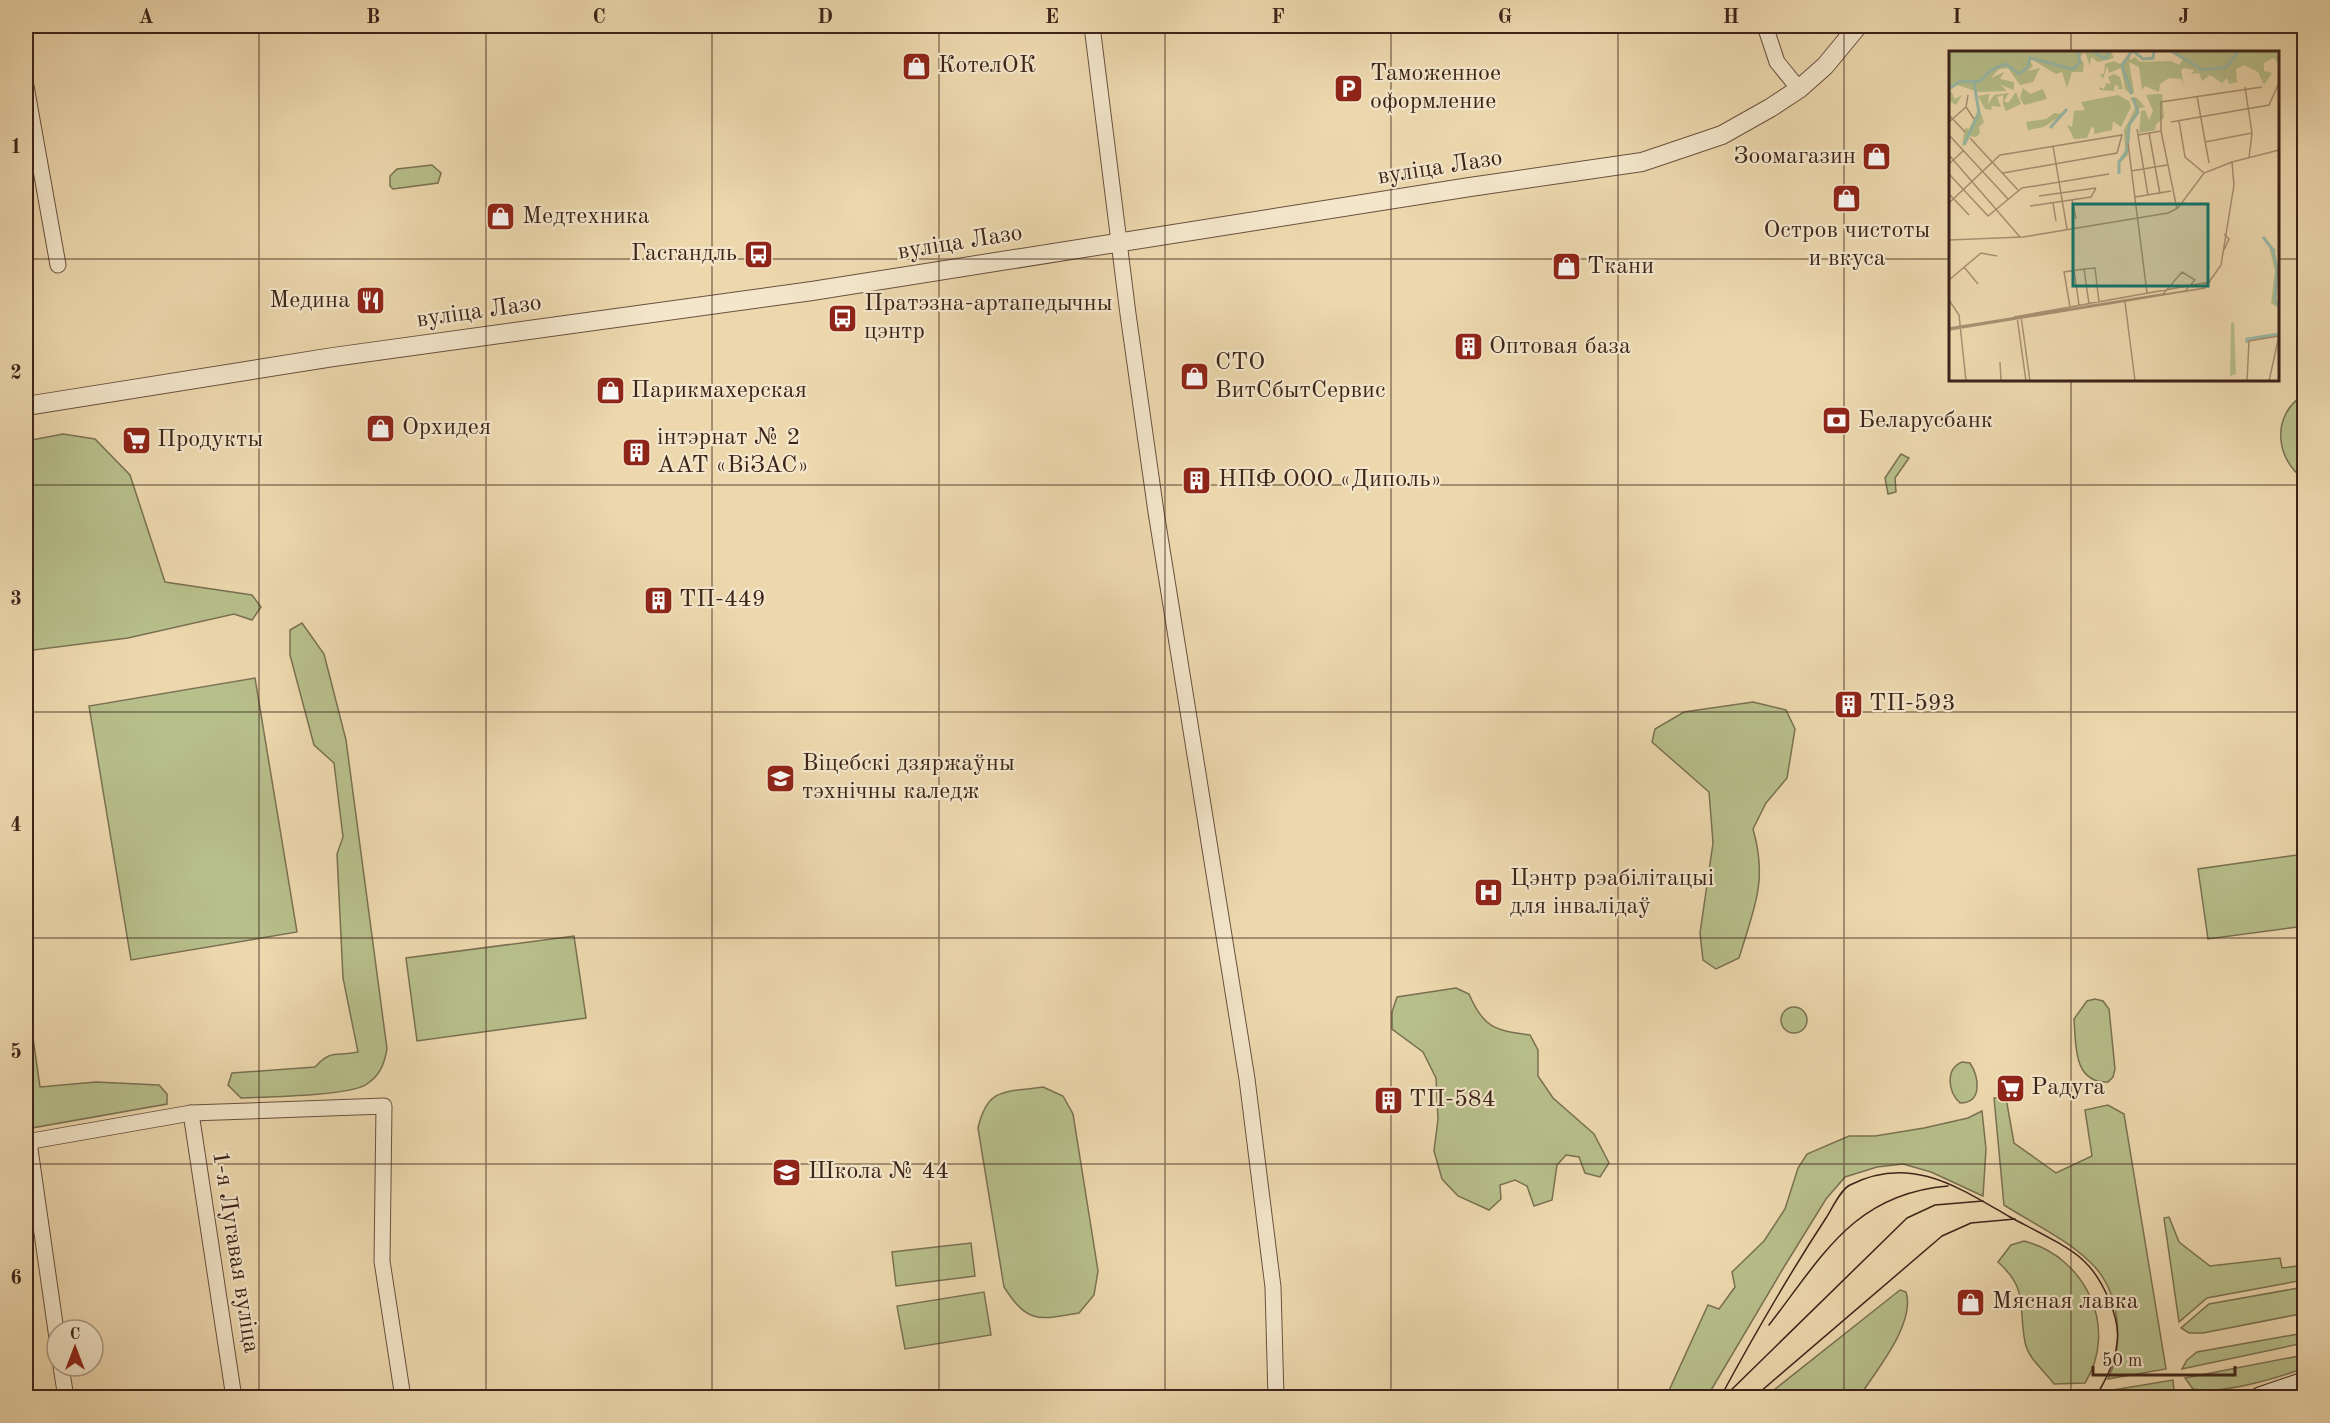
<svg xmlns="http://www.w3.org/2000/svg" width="2330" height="1423" font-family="'Old Standard TT',serif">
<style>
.green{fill:#b7bf8b;stroke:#7a7152;stroke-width:1.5}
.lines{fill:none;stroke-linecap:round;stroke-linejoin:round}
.minor-casing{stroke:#69503e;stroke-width:17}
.tertiary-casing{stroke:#69503e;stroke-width:20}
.secondary-casing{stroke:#3d2319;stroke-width:23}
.minor{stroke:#f3e6ca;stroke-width:15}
.tertiary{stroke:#f3e6ca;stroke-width:18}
.secondary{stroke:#f3e6ca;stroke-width:21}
.tram{stroke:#3d2319;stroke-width:1.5}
.grid{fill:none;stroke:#3d2319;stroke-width:1.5;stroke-opacity:0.55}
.labels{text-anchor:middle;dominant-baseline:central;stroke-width:4.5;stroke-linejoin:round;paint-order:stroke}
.poi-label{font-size:24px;fill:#3d2319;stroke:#f3e6ca;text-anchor:start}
.street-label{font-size:24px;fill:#3d2319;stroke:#f3e6ca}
.inset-river{fill:none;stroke:#99baa9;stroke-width:3}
.inset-road{fill:none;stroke:#a79072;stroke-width:1.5}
.view{fill:#0f766e;fill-opacity:0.15;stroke:#0f766e;stroke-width:3}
.inset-edge{fill:none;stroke:#3d2319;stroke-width:3}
.neatline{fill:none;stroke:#3d2319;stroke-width:2}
.grid-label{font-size:20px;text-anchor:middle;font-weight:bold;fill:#3d2319}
</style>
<rect width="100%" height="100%" fill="#edd8ae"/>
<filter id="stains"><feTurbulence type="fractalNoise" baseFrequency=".00333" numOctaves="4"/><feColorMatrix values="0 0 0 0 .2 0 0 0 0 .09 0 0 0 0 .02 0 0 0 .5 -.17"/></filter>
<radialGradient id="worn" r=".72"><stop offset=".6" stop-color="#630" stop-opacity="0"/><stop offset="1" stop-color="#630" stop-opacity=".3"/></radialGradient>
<g class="green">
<path d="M432,165L441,173L438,183L393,189L390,186V176L397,169Z"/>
<path d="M2304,395V479C2275,459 2271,414 2304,395Z"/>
<path d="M63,434L95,439L130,475L165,582L252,595L261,607L252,620L234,614L128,638L26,651V441Z"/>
<path d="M1901,454L1909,458L1895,478L1896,492L1888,494L1885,478Z"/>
<path d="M302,623L324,654L346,740L387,1049C384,1065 380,1075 367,1084C351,1096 264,1097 241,1098L228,1085L232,1073L315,1067C332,1048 338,1057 358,1052L343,978L337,854L343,837L334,763L314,745L290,655V630Z"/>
<path d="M255,678L297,932L131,960L89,706Z"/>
<path d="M1753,702L1786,710L1795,729L1787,778L1766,803L1753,829C1768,881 1754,908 1739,958L1716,969L1703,960L1700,933L1713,843L1709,792L1652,742L1655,729L1684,712Z"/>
<path d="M2304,854V926L2208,939L2198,869Z"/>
<path d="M574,936L586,1018L417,1041L406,958Z"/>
<path d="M26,988L40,1087L96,1082L159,1085L167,1094V1104L26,1129Z"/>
<path d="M1456,988L1469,994C1484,1029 1495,1030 1530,1035L1538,1050V1076L1553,1098L1594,1134L1609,1163L1600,1177L1585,1173L1579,1157L1566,1155L1557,1165L1552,1200L1534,1206L1527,1186L1515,1180L1500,1185L1501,1199L1489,1210L1458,1196L1442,1179L1434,1151L1438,1119L1436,1078L1423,1052L1392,1029V1012L1397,997Z"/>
<path d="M2095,999L2103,1001L2109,1009L2115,1069L2113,1077L2108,1082C2073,1083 2076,1045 2074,1019L2087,1001Z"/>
<circle cx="1794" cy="1020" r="13"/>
<path d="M1962,1062L1970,1063C1979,1077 1983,1103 1960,1103C1948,1092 1945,1069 1962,1062Z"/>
<path d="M1043,1087L1063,1096L1073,1114L1098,1271L1094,1295L1079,1313C1038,1320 1028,1324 1004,1287L978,1128C988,1086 1005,1093 1043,1087Z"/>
<path d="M1994,1098H2006L2014,1143L2056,1173L2092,1156L2085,1110L2108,1105L2124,1114L2166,1369L2108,1379C2125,1343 2120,1290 2090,1262C2065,1238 2032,1223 2004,1205Z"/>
<path d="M1982,1111L1986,1149L1983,1196L1931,1172L1903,1164L1877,1167L1845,1177L1826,1199L1784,1267L1707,1397H1666L1708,1305L1719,1309L1735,1287L1732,1272L1764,1241L1785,1209L1798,1168L1807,1154L1849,1136H1875L1924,1128L1968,1118Z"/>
<path d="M2169,1217L2179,1242L2210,1266L2280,1258L2282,1268L2304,1265V1280L2207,1298L2179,1322L2164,1218Z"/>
<path d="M2024,1241C2086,1257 2119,1328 2085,1383L2054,1384C2045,1371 2028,1359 2025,1342C2018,1306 2029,1290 1998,1262L2011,1245Z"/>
<path d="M971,1243L975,1276L896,1286L892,1252Z"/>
<path d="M2304,1287V1309L2295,1315L2203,1333H2189L2181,1328L2209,1304Z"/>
<path d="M1900,1290L1906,1292C1916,1323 1876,1371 1859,1397H1765Z"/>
<path d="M984,1292L991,1335L905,1349L897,1306Z"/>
<path d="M2304,1333V1343L2182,1369L2187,1360L2197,1352Z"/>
<path d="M2304,1355V1368C2278,1378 2221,1395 2193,1389L2185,1378Z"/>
<path d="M2173,1380L2174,1391L2171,1397H2102L2107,1391Z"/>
</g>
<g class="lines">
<defs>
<g id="minor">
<path d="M1092,26L1128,314L1156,512L1247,1079L1273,1287L1276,1398"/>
<path d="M1765,26L1777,62L1799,89"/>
<path d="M26,86L58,265"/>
<path d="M191,1113L234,1398"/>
<path d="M26,1142L191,1113L384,1106L382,1261L403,1398"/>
<path d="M29,1142L57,1338"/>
<path d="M61,1366L66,1398"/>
</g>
<path id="tertiary" d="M26,406L333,357L812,291L1470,187L1642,162L1722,135L1770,108L1799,89L1825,66L1858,26"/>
<path id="secondary" d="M2260,1398L2304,1383"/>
</defs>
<use href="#minor" class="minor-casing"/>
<use href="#tertiary" class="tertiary-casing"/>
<use href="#secondary" class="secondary-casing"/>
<use href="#minor" class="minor"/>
<use href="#tertiary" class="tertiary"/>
<use href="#secondary" class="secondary"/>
<g class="tram">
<path d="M1769,1325C1822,1257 1853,1194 1948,1186"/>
<path d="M1725,1396L1907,1218L1935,1205L1983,1201"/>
<path d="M1720,1398C1753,1337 1788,1276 1826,1218C1832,1209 1840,1190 1850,1185C1910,1154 1958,1187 2010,1217C2030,1228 2069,1246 2084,1261C2102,1278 2121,1318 2117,1343C2115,1363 2105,1381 2095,1398"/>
<path d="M1753,1398L1942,1236L1971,1223L2015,1219"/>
</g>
</g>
<path class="grid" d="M259,26V1398M486,26V1398M712,26V1398M939,26V1398M1165,26V1398M1391,26V1398M1618,26V1398M1844,26V1398M2071,26V52M26,259H1950M2278,259H2304M2071,380V1398M26,485H2304M26,712H2304M26,938H2304M26,1164H2304"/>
<defs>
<symbol id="shop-square" viewBox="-11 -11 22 22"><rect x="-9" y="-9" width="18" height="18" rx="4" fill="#8f2418" stroke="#f3e6ca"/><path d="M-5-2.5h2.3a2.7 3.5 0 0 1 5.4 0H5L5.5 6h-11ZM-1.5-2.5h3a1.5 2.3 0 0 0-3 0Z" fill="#fff"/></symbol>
<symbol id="parking-square" viewBox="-11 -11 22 22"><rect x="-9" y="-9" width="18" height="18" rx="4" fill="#8f2418" stroke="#f3e6ca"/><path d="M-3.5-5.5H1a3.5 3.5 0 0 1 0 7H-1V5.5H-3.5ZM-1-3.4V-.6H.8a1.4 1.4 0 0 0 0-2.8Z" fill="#fff"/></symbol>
<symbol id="bus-square" viewBox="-11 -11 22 22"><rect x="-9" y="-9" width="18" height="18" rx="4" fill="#8f2418" stroke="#f3e6ca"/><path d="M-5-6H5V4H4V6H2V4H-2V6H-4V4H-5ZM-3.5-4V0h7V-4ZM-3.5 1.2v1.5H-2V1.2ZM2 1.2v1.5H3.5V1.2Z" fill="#fff"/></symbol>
<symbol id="restaurant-square" viewBox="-11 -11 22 22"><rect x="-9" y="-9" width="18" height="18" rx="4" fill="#8f2418" stroke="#f3e6ca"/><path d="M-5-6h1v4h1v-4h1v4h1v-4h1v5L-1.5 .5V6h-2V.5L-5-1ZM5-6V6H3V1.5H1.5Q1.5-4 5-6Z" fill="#fff"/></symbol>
<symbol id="building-square" viewBox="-11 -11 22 22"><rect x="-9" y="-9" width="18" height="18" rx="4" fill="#8f2418" stroke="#f3e6ca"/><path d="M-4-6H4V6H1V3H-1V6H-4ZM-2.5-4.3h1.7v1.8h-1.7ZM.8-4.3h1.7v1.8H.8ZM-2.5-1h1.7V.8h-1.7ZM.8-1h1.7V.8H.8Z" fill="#fff"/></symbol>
<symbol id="bank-square" viewBox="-11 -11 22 22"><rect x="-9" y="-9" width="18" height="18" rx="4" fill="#8f2418" stroke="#f3e6ca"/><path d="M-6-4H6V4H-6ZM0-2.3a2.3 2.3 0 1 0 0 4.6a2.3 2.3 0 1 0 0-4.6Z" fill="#fff"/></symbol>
<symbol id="supermarket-square" viewBox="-11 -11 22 22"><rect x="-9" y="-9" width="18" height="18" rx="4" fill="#8f2418" stroke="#f3e6ca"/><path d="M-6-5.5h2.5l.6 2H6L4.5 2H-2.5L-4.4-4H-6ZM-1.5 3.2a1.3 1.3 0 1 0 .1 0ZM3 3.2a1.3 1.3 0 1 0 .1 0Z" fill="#fff"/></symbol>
<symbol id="university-square" viewBox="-11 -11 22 22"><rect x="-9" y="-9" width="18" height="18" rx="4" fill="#8f2418" stroke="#f3e6ca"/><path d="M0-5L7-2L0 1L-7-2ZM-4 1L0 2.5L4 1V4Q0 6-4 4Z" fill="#fff"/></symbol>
<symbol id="hospital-square" viewBox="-11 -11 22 22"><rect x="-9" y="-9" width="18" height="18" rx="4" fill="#8f2418" stroke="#f3e6ca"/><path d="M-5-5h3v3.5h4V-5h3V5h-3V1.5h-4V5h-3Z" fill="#fff"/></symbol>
<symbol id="school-square" viewBox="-11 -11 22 22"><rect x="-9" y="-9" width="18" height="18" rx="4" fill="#8f2418" stroke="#f3e6ca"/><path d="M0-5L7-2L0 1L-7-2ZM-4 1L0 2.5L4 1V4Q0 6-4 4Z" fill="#fff"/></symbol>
</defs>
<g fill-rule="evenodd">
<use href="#shop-square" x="900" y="50" width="33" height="33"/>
<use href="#parking-square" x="1332" y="72" width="33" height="33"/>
<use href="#shop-square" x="1860" y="140" width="33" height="33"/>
<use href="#shop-square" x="1830" y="182" width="33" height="33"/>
<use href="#shop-square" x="484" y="200" width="33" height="33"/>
<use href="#bus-square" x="742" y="238" width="33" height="33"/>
<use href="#shop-square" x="1550" y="250" width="33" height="33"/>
<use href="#restaurant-square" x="354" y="284" width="33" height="33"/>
<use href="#bus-square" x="826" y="302" width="33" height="33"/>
<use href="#building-square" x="1452" y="330" width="33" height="33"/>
<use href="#shop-square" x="1178" y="360" width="33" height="33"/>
<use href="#shop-square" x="594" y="374" width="33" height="33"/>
<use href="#bank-square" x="1820" y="404" width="33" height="33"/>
<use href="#shop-square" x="364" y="412" width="33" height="33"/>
<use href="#supermarket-square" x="120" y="424" width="33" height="33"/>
<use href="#building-square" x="620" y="436" width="33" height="33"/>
<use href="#building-square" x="1180" y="464" width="33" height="33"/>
<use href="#building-square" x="642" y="584" width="33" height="33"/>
<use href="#building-square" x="1832" y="688" width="33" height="33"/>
<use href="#university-square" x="764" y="762" width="33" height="33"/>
<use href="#hospital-square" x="1472" y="876" width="33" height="33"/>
<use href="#supermarket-square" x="1994" y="1072" width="33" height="33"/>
<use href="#building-square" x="1372" y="1084" width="33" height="33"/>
<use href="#school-square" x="770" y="1156" width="33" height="33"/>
<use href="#shop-square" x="1954" y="1286" width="33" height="33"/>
</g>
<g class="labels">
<g class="poi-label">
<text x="938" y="66">КотелОК</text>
<text x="1370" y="74">Таможенное<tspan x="1370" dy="28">оформление</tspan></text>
<text x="1856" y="157" text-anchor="end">Зоомагазин</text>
<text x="522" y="217">Медтехника</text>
<text x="1847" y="231" text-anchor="middle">Остров чистоты<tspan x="1847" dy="28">и вкуса</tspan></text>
<text x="737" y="254" text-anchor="end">Гасгандль</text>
<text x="1587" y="267">Ткани</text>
<text x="350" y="301" text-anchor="end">Медина</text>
<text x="864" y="304">Пратэзна-артапедычны<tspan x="864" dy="28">цэнтр</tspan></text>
<text x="1489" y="347">Оптовая база</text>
<text x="1215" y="363">СТО<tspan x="1215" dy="28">ВитСбытСервис</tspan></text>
<text x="631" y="391">Парикмахерская</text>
<text x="1858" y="421">Беларусбанк</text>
<text x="402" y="428">Орхидея</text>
<text x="657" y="438">інтэрнат № 2<tspan x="657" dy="28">ААТ «ВіЗАС»</tspan></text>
<text x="157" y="440">Продукты</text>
<text x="1218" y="480">НПФ ООО «Диполь»</text>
<text x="679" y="600">ТП-449</text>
<text x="1869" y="704">ТП-593</text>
<text x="802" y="764">Віцебскі дзяржаўны<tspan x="802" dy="28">тэхнічны каледж</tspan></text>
<text x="1510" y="879">Цэнтр рэабілітацыі<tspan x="1510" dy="28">для інвалідаў</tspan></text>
<text x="2031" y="1088">Радуга</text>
<text x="1409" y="1100">ТП-584</text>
<text x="808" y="1172">Школа № 44</text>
<text x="1992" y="1302">Мясная лавка</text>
</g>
<g class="street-label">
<text transform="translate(1440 168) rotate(-9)">вуліца Лазо</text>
<text transform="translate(960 243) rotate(-9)">вуліца Лазо</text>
<text transform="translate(479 312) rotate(-8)">вуліца Лазо</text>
<text transform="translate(235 1252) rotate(81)">1-я Лугавая вуліца</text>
</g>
</g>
<g transform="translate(1949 51)">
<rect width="330" height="330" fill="#edd8ae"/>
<path d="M0,0H162L165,7L149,11L142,6L141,15L136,1L130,7L135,12L134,21H123L118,37L113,21L107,23L79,6L84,15L79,20L91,17L84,31L71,34L59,17L50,18L42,27L55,21L51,28L65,31V39L52,34L58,40L30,41L8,34L1,38L6,48L13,44L7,54L0,50ZM219,0H330V12L324,7L315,12V20L323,22L315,34L309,21L295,14L287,18L288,31L280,33L278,27L273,32L261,24L253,30L250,22L242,23L245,19L235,17L232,19L235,35L232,28L220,27L211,33L210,41L196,35L193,39L190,16L180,11L185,41L182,44L176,38L172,17L160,22L158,15L154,28L151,23H155L156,13L165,10L171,13L181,5V9L186,6L191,11L222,10L230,14L234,8ZM165,23L171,26L174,38H168L170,36L166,33L165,40L151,39L150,36L155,38L157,32L162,33L159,26ZM74,37L81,43L94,38L98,48L75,54L71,47ZM67,41L72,53L57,60L54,53V44L48,46L52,56L43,55L42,59L36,58L29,45L40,43L39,53L45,44L60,42L55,50L59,52ZM208,43H213L215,67L207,73L206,79L190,82L192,60L196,59L200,69L204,60L197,44ZM169,44L180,50L182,56L172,76L164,70L163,79L145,83V76L142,77L138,87L125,88L118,74L123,76L125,60L136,59L132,51ZM187,46L196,56L191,57L182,72L179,104L171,112L176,99L175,79L187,56L181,47ZM30,57L35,71L30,76L31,82L27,86L20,85L13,96L16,77L20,78ZM105,62L114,63L95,76L79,79L77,71L97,68ZM320,196L327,198L325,206L329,215L327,256L322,252L326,220ZM285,271L287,323L281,325L282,272Z" fill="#b7bf8b"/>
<path class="inset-river" d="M144,0L154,7H158L159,0M184,0L194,8L204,7L205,0M222,0L254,19L277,16L290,0M0,38L10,31L31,30L42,19L57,13L70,23L78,17L81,7L124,18L131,12L129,0M183,43L173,14L183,0M101,77L118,58M15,94L30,62L25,31M170,123V111L178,100L180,74L189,61L184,47M314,186L324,199L328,218L326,249L330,256M298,292V288L330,283"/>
<path class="inset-road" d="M296,36L303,82L300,107M19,44L17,56L25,68M248,45L260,112M0,64L16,81M230,70L236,106L255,122M0,71L17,56M222,71L320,54L329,34M188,78L199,144M200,82L211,143M0,84L59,148M189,84L212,80M21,87L69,139M256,91L303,82M179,92L198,242M104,95L118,178M0,104L71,186M0,113L14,100M182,120L218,114M0,123L39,165L73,137L160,123M0,143L20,164M90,145L147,137M186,146L222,140M123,149L127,168M0,152L51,104L173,84L168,102L54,122M104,152L107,170M81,155L142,146L147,137M228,158L212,80V51L313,36M275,183L280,188L275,199M0,189L74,186L219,162L229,157L255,122L283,111M15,216L29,233M135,218L140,253M125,219L130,254M0,229L32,202L48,205M0,249L10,264L17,330M176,251L186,330M121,256L115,221L135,218L146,217L150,251M72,265L81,330M65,266L261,231M68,266L77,330M0,277L214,243L233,221L246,229L236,240L0,278M0,279L256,237L272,214L285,134L283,111L330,99M51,311L52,330M298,330L300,290L330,285M320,330L330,285"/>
<path class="view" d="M124,153H259V235H124Z"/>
<rect width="330" height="330" class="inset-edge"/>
</g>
<rect width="2330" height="1423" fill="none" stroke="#edd8ae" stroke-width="66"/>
<g transform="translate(75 1348)"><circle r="28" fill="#f3e6ca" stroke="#aa9883" stroke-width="1.5"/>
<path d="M0-4.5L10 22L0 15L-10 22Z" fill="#8f2418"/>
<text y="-9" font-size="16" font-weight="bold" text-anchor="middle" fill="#3d2319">С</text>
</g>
<path d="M2093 1366v9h142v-9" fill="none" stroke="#3d2319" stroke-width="3"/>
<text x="2102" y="1366" font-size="18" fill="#3d2319" stroke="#f3e6ca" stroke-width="4.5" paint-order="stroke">50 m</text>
<rect x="33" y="33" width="2264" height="1357" class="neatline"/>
<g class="grid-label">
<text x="146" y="23">A</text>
<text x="373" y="23">B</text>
<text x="599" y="23">C</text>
<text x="825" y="23">D</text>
<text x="1052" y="23">E</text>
<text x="1278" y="23">F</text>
<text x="1505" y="23">G</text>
<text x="1731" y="23">H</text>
<text x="1957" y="23">I</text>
<text x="2184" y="23">J</text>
<text x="16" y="153">1</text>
<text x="16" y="379">2</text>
<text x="16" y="605">3</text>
<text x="16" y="831">4</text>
<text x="16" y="1058">5</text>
<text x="16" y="1284">6</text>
</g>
<rect width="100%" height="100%" filter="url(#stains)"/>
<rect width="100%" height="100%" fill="url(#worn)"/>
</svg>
